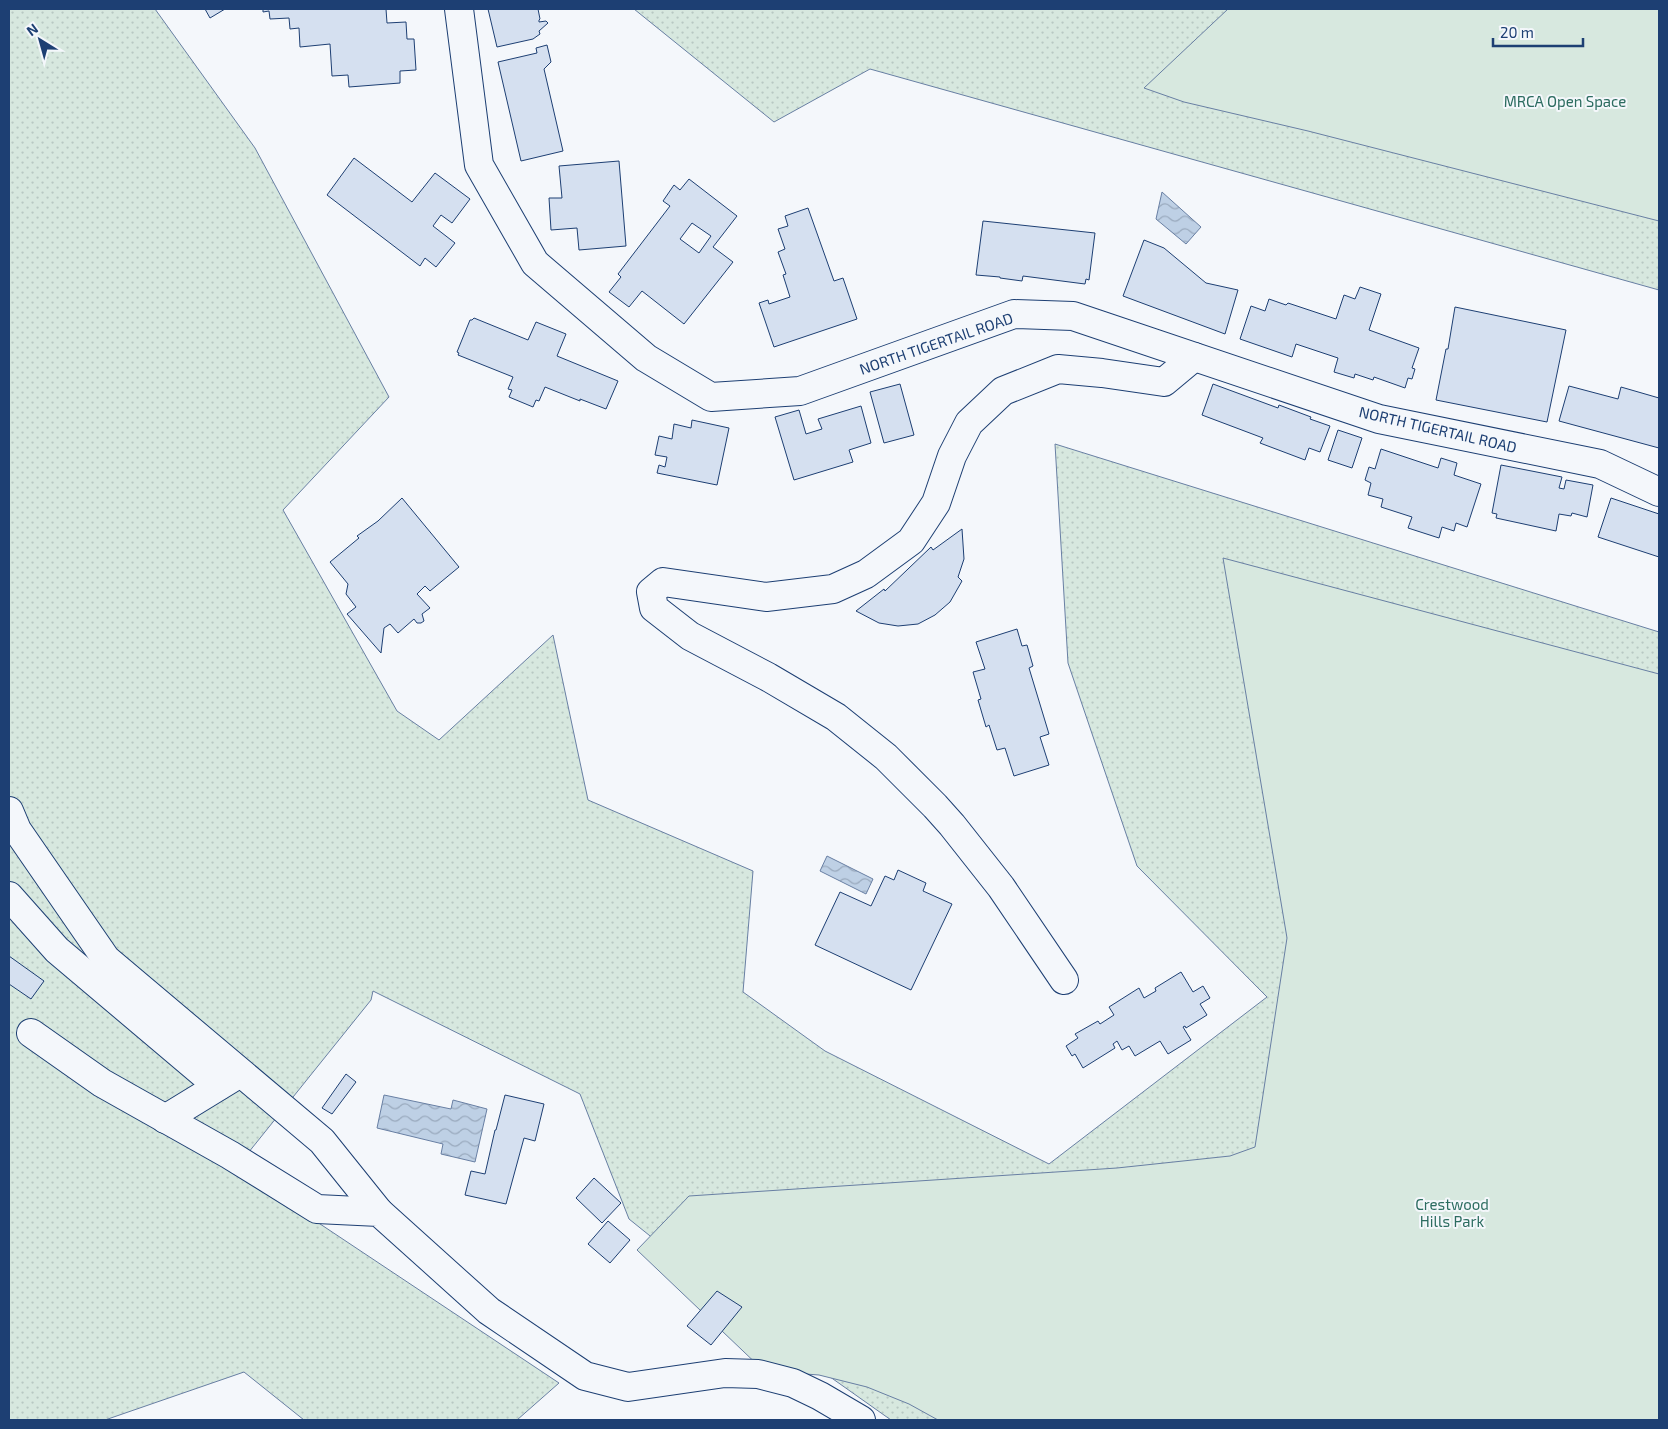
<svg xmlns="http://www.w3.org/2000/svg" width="1668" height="1429" font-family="'Exo 2',sans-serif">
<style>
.grass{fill:url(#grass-dots);stroke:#687fa3}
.park{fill:#d7e8df;stroke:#687fa3}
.water{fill:url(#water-waves);stroke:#687fa3}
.building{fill:#d5e0f0;stroke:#1d3f73;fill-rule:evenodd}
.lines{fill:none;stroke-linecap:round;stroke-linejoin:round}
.minor-casing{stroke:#1d3f73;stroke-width:30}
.minor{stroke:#f4f7fb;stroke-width:28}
.labels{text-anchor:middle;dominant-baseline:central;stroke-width:4;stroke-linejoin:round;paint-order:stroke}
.park-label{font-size:15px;fill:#2c6c60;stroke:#f4f7fb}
.street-label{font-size:15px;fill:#1d3f73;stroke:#f4f7fb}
</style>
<defs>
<pattern id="grass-dots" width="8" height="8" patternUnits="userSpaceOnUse" patternTransform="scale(1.25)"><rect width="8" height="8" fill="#d7e8df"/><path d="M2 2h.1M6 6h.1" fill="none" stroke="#b8c8c3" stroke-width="1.8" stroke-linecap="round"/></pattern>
<pattern id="water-waves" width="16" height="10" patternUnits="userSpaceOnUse" patternTransform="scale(1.25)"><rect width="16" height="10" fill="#bed0e5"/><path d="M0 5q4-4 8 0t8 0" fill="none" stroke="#9aaabe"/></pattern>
</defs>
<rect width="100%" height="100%" fill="#f4f7fb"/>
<g class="grass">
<path d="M9,9H155L255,148L389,397L283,510L397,711L439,740L553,635L588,800L753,871L743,992L825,1051L1049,1164L1267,997L1137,866L1068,663L1055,444L1659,632V1420H891L792,1350L629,1219L580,1094L373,991L371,1000L236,1168L559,1383L517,1420H304L244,1372L105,1420H9Z"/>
<path d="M634,9H1659V290L870,69L774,122Z"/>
</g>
<g class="park">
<path d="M1228,9H1659V221L1308,131L1184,102L1144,88Z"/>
<path d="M1223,558L1659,674V1420H938L909,1404L867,1387L819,1375L764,1371L637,1250L689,1196L1117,1168L1230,1156L1255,1147L1287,938Z"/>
</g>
<g class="water">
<path d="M1162,192L1201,227L1186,244L1156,219Z"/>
<path d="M827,856L873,879L866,894L820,871Z"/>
<path d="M384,1095L451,1109L453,1100L487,1109L475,1162L441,1154L443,1144L377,1128Z"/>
</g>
<g class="building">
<path d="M205,9H225L210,18Z"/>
<path d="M263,9H386L387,23L406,22L407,39H414L416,70L400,71V83L349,87L348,75L332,76L330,44L300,47L299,28L290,29L289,18L270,19L269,11L263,12Z"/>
<path d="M488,9H538L540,19L539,20V22L546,21L548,23L539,31L540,34L533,39L497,47Z"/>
<path d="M547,45L551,62L544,69L563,151L521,161L498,62L537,53L536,48Z"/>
<path d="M354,158L412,202L435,173L470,199L452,223L441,215L433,226L455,243L436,267L425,258L420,266L327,195Z"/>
<path d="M619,161L626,246L579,250L577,228L551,230L549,198H562L559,166Z"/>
<path d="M689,179L737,216L713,247L733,262L684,324L642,291L629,307L609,292L621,277L618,274L670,206L663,201L674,185L680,190ZM692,223L711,236L699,253L680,239Z"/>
<path d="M808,208L834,281L843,278L857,319L774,347L759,303L768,300L769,304L790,297L783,275L786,274L778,252L785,249L778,229L788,226L785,216Z"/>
<path d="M983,221L1095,233L1089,280L1086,279L1085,284L1023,276L1022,281L1000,278V277L976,275Z"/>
<path d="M1144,240L1164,248L1206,283L1238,290L1225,334L1123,296Z"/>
<path d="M1360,287L1381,294L1369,330L1419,348L1412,368L1415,369L1412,379L1408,378L1405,388L1374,377L1373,380L1355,374L1354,378L1334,372L1338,358L1296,344L1292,357L1240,339L1251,306L1265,311L1269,299L1286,305L1288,303L1336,319L1344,295L1355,299Z"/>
<path d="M1455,307L1566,330L1547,422L1436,400L1446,349H1448Z"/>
<path d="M474,318L528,340L536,322L566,334L557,356L618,381L606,409L580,399V401L545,387L539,401L536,400L533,407L509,397L512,390L508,389L513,377L458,355L459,353L457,352L470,320H472Z"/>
<path d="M900,384L914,435L884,443L870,392Z"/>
<path d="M1213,384L1278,408L1279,405L1311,417L1310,419L1330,426L1320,452L1309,448L1305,460L1260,443L1263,438L1202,415Z"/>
<path d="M1569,386L1618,399L1621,387L1659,398V448L1559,421Z"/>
<path d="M861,406L871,443L849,450L853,462L794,480L775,417L799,410L806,434L822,429L818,419Z"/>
<path d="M692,420L729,428L717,485L657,473L659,465L665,467L667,457L655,455L659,436L672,439L674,424L691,428Z"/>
<path d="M1338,430L1362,438L1352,468L1328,460Z"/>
<path d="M1381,449L1438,468L1441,458L1457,463L1454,475L1481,484L1467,527L1456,523L1454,531L1442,527L1439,538L1408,528L1412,517L1381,507L1383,499L1368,495L1371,483L1365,480L1369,467L1375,469Z"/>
<path d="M1501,465L1562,477L1559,488L1564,489L1566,480L1593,485L1587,517L1572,513L1571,516L1559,514L1556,531L1496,518L1497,514L1492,513Z"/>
<path d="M402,498L459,567L430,591L425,586L417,594L430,608L422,614L424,621L421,623H417L414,619L398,633L390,624L384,628L381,653L347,614L356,607L346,594L348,584L330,562L359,538L357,536L378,521Z"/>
<path d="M1611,498L1659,514V557L1598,537Z"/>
<path d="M962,529L964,559L958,577L962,581L950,602L935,615L918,624L898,626L879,623L856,611L884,589L885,591L931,547L933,550Z"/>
<path d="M1017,629L1022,646L1027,645L1033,666L1029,668L1049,734L1040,737L1049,765L1014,776L1005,748L997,750L989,725L986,727L978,700L981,699L973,672L985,669L976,642Z"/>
<path d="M898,870L926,883L923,891L952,904L911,990L815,945L840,892L871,906L885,876L894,880Z"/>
<path d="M9,956L44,981L31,999L9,984Z"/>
<path d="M1181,972L1193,992L1203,986L1210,998L1200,1004L1207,1015L1186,1028L1185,1026L1183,1027L1191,1040L1168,1054L1160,1041L1135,1056L1129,1046L1122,1050L1117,1041L1113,1044L1115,1048L1083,1068L1075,1054L1072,1056L1066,1046L1078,1038L1075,1034L1098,1021L1100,1024L1114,1015L1109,1007L1139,988L1144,998L1156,991L1155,988Z"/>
<path d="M346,1074L356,1082L332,1114L322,1108Z"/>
<path d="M505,1095L544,1104L535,1141L524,1138L506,1204L465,1195L471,1171L485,1174L495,1130H496Z"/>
<path d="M594,1178L621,1203L602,1223L576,1198Z"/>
<path d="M608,1221L630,1240L610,1263L588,1244Z"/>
<path d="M717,1291L742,1307L711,1345L687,1326Z"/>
</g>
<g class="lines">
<defs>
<g id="minor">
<path d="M459,9L479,165L535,263L646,358L711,397L800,391L1014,314L1073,316L1379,419L1600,464L1659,492"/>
<path d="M9,811L17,830L106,959L322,1141L379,1212"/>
<path d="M9,896L57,950L218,1086"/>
<path d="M1064,980L1001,887L952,825L935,806L886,757L836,717L768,677L690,636L654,608L651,592L663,582L766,597L833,589L866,574L911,541L936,503L952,456L969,423L1003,391L1058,369L1102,373L1164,382L1194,357"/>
<path d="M31,1033L102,1083L230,1155L317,1209L379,1212L489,1311L585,1376L628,1387L725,1373L758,1374L793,1383L820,1396L861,1420"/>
<path d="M165,1119L232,1078"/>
</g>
</defs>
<use href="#minor" class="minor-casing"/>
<use href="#minor" class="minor"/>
</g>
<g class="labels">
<g class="park-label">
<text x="1565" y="101">MRCA Open Space</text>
<text x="1452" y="1204">Crestwood<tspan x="1452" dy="17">Hills Park</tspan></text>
</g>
<g class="street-label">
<text transform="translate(936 343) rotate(-19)">NORTH TIGERTAIL ROAD</text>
<text transform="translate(1438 429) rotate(13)">NORTH TIGERTAIL ROAD</text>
</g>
</g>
<rect width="1668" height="1429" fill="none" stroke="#1d3f73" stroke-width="20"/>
<g transform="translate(40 40) rotate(323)" stroke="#f4f7fb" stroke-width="4" paint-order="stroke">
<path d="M0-4L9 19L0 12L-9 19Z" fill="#1d3f73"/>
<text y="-8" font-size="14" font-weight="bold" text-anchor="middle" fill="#1d3f73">N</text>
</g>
<path d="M1493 38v8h90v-8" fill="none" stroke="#1d3f73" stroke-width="2.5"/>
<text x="1500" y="38" font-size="15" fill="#1d3f73" stroke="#f4f7fb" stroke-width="4" paint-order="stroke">20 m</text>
</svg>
